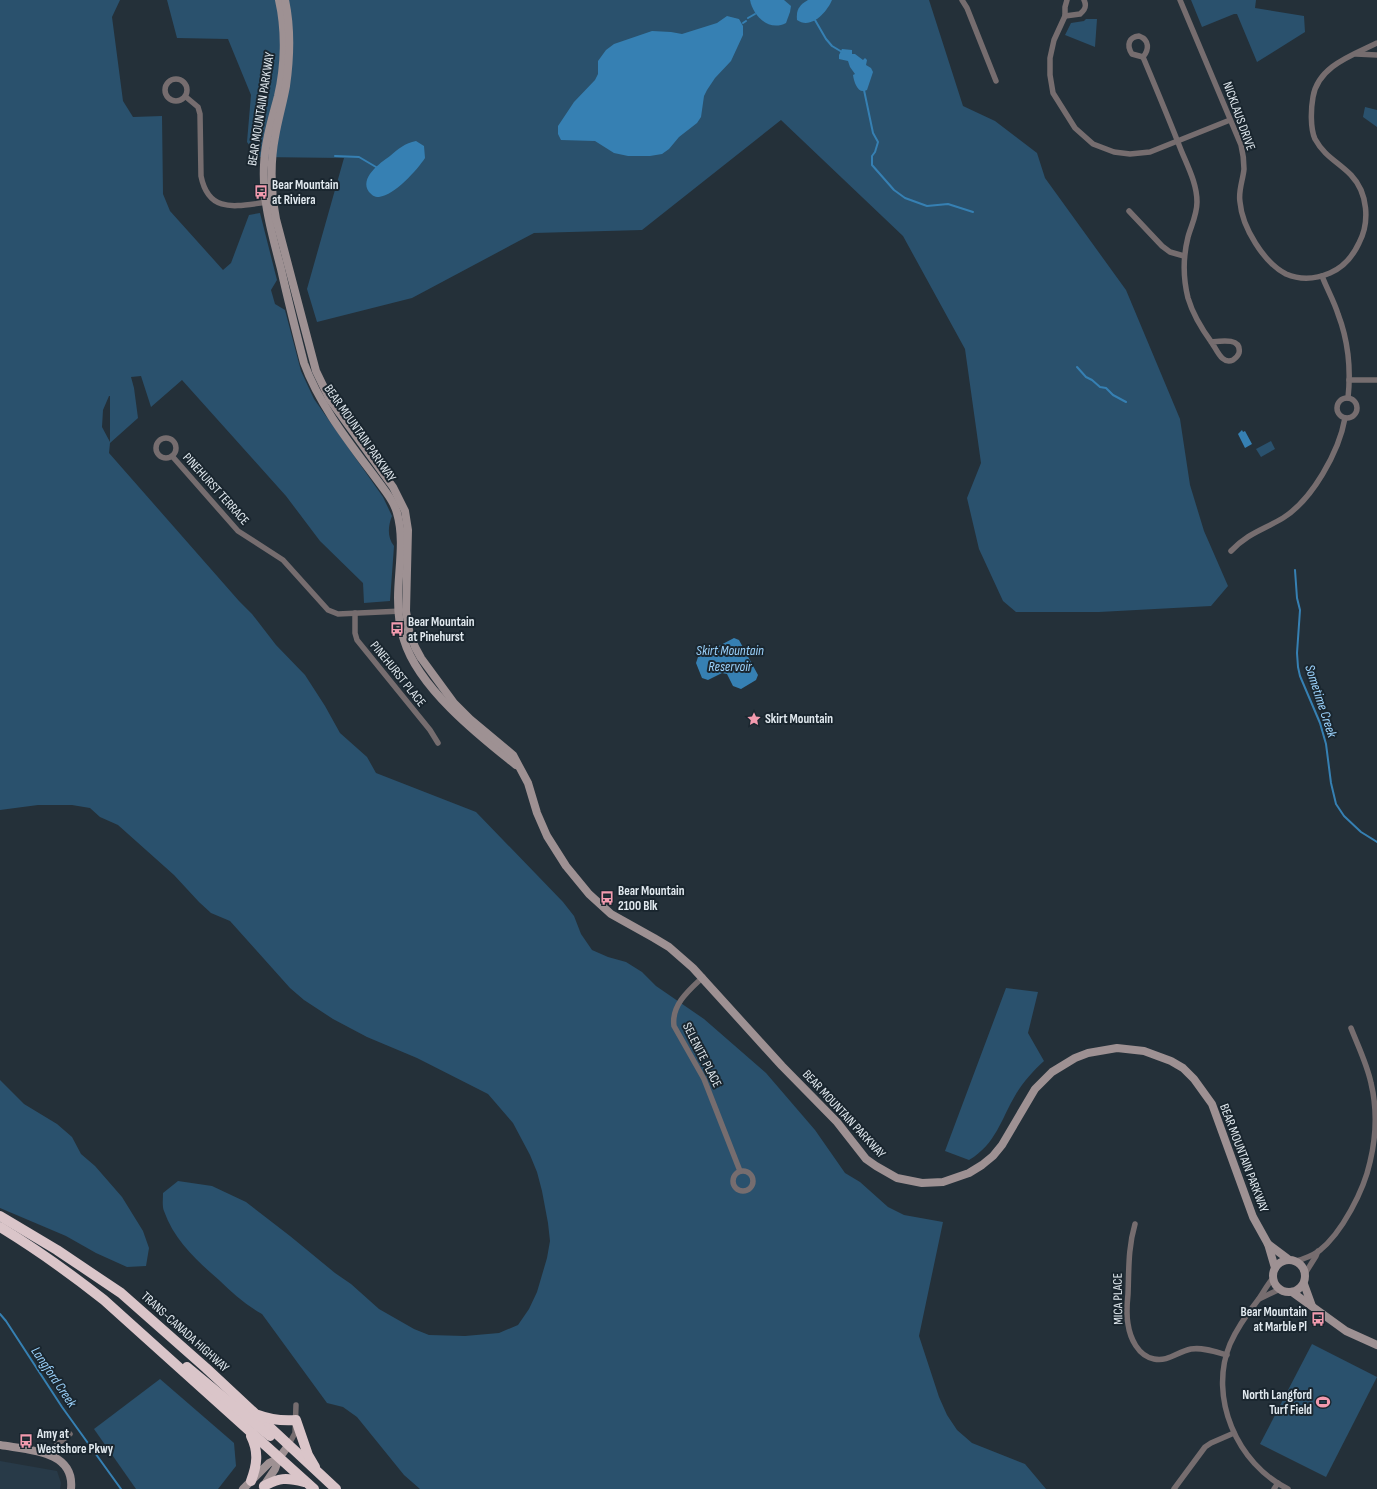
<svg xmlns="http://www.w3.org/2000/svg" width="1377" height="1489" font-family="'Sofia Sans Condensed',sans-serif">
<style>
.built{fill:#283a48}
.green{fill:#2a516d;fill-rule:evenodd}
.water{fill:#3680b3}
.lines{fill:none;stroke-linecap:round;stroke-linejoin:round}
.stream{stroke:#3680b3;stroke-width:2}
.street{stroke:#766d6f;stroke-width:5.5}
.secondary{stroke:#9e9193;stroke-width:8}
.highway{stroke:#dac5c9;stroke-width:10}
.labels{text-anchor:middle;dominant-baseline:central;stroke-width:4;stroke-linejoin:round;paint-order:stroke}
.street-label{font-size:13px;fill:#e1e9ef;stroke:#1a262f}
.poi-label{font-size:13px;font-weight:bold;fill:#e1e9ef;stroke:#1a262f;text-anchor:start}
.water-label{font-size:14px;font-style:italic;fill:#9bd2fc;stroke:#1a262f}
</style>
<rect width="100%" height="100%" fill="#243039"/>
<path class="built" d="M0,1461L57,1471L61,1483L60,1489H0Z"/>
<g class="green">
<path d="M0,0H120L112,17L123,101L133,117L162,116L163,194L170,211L223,270L231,263L249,215L260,213L277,280L271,290L275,304L285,310L301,371L314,399L383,497L392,516C388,526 387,537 394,546L390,601L364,603L363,583L320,541L286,496L182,380L151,407L141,376L131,377L134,388L138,418L110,443L109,453L239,601L252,614L276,645L305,675L325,706L340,733L367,757L376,773L476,812L563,902L574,916L581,934L592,950L608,957L626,962L642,972L656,986L704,1019L766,1073L815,1130L845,1173L860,1182L888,1207L904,1215L943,1222L919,1336L939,1397L947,1415L957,1430L972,1443L1025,1464L1046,1489H420L404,1475L357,1417L343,1407L327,1403L262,1314C246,1305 232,1293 219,1280C197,1261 174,1240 164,1211C162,1206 163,1199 163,1193L178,1181L212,1186L246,1202L290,1236L335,1273L351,1284L379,1309L414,1329L429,1335L465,1336L499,1333L518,1325L529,1309L537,1292L547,1258L550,1241L548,1223L542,1191L537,1172L530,1155L513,1123L488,1094L417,1058L367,1037L333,1019L304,1000L290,988L230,921L211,913L199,902L174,875L118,825L100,817L90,808L72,805H38L0,810ZM109,396H110V442L102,427L103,410Z"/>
<path d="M167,0H929L963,106L995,121L1037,153L1045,178L1126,290L1180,419L1190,485L1204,531L1228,586L1211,606L1099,612H1016L1003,601L979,549L967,498L981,463L965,349L903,236L781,120L642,230L534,233L412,298L317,322L307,289L344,158L258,157L247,142L251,95L228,39L177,38Z"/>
<path d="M1191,0H1256L1255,8L1304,16L1305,32L1257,62L1237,14H1234L1202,27Z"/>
<path d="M1086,19H1097L1095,47L1065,35L1071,23L1084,21Z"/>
<path d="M1365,107L1377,110V127L1363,117Z"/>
<path d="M1271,441L1275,449L1261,457L1256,449Z"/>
<path d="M1006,988L1038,992L1028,1033L1044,1061C1033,1071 1024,1081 1016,1094C1001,1119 996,1144 969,1160L945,1151Z"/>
<path d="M0,1080L24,1104L57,1124L72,1137L81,1154L95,1166L122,1197L143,1231L149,1248L146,1266L127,1267L96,1253L66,1236L0,1208Z"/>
<path d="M1312,1344L1377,1377L1326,1477L1260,1444Z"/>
<path d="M160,1379L234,1443L236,1466L218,1489H136L94,1429Z"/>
</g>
<g class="water">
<path d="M750,0H784L791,6L790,12L786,23C769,32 753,16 750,0Z"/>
<path d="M808,0H832C827,12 811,30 797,20C796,10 799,5 808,0Z"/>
<path d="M727,16L739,19L743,26V35L731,61L715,78L707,90L704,96L701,117L697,123L679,137L669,149L662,154L650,156H628L614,153L595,141L561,140L558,134V126L574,102L595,80L598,74V61L606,50L614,44L652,31L671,32L682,34L717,23Z"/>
<path d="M842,49L852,50V54H855L863,60L865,58L867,60L866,65L871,68L873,72L867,90C858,95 854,82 853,75L855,74L850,67L848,61L839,59V55Z"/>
<path d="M416,141L424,146L425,158C417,170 395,195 379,197C374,197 372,195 369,192C359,178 380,163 390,156C398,149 405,143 416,141Z"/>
<path d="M1242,430L1243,432L1245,431L1252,444L1245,448L1238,434Z"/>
<path d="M734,638L739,640L758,675L756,680L741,689L733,686L727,674L722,673L708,680L702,678L696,663L698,657Z"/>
</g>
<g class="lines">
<g class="stream">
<path d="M748,18L755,14"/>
<path d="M815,20L826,39L832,46L842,52"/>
<path d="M743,23L746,21"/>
<path d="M864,90L873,133L878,142L875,152L872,156V165L894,190L905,198L927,206L948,204L973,212"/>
<path d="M335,156L359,157L376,167"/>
<path d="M1077,367L1086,377L1092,380L1100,387L1106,388L1113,395L1126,402"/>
<path d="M1295,570L1297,598L1300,610L1297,653L1298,667L1300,676L1320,723L1326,744L1331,783L1336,804L1344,816L1361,832L1377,842"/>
<path d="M0,1314L6,1321L62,1407L121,1489"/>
</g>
<g class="street">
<path d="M962,0L967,8L996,81"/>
<path d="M1067,0L1065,7V16L1054,40L1050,58V75L1053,93L1075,128L1093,144L1114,152L1130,154L1150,152L1230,120"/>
<path d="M1180,0L1241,145C1243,153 1244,161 1244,169C1243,180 1238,191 1240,202C1242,227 1264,263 1286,274C1300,280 1316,279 1330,273C1344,267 1353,256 1359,243C1370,222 1368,193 1351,175C1337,161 1325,157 1315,139C1310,128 1311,108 1313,97C1318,66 1353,55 1377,43"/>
<path d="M1065,16L1080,14C1085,10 1087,6 1084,0"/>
<path d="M1139,36C1150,40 1149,50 1143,57L1132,54C1126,45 1129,37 1139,36Z"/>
<path d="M1356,54L1377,55"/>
<path d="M1143,57C1156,88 1169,119 1181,150C1188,167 1197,184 1197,202C1197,215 1191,226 1188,237C1183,257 1183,278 1188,298C1193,315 1201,328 1212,343C1217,350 1222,365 1233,360C1236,358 1238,356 1239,353C1242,337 1220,341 1211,342"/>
<circle cx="176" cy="90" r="11"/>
<path d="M186,97L198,107L200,114L201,176C209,216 239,205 269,202"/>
<path d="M1129,211L1162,246L1170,252L1184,256"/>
<path d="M1322,276C1327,289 1334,301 1338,314C1348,340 1351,370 1348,398"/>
<path d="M1349,380H1377"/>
<circle cx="1347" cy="408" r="10"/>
<circle cx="166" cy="448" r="10"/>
<path d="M172,456L238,531L283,560L328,610L338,614L402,611"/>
<path d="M1231,551C1248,533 1263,530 1283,518C1312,500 1339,452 1345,418"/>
<path d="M355,613V633L357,640L430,730L438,743"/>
<path d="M703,977C689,990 671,1005 674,1026L704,1079L740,1171"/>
<circle cx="743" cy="1181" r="10"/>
<path d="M1135,1224C1128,1248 1129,1269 1128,1294C1127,1304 1126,1314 1128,1324C1130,1338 1138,1356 1154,1359C1168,1362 1177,1352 1191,1349C1203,1347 1216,1352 1227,1355"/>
<path d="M1296,1261C1304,1259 1313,1255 1319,1251C1342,1233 1364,1190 1370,1162C1376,1137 1377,1108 1371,1083C1367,1064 1358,1046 1351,1028"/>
<path d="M1306,1272L1316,1256L1318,1251"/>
<path d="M1273,1278C1267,1285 1263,1293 1258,1300C1247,1314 1237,1328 1230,1344C1208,1397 1237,1464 1288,1489"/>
<path d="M1259,1299L1280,1289"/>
<path d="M288,1446L295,1433L296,1405"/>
<path d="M47,1453L70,1434"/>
<path d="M1174,1489L1205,1447L1211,1443L1234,1433"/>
<path d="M1274,1489L1278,1483"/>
</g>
<g class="secondary">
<path d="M279,0C286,31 285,66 278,96C272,119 265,141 264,165C262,201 272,234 281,269C288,300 296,332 304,363C321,410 357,452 386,492C391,499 395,505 397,513C405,540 398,571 398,598C398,612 399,627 404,640C418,687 478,735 516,765"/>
<path d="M285,0C291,28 290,58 286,86C283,103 278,119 275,137C270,163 271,192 276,219L316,371L330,400L393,487L405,511L408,530L406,611L409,630L415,647L421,658L454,703L470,719L513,755L528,783L537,813L547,836L566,866L589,894L611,914L654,938L669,947L693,968L782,1066L837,1122L866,1159L876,1166L897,1178L922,1183L943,1182L969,1173L982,1165L993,1156L1002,1145L1035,1089L1052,1072L1075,1058L1088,1053L1117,1048L1144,1051L1171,1061L1183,1068L1194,1079L1212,1104L1253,1217L1268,1244L1275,1268"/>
<path d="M1268,1244L1288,1259"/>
<circle cx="1289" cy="1276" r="16"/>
<path d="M1304,1284L1312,1306"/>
<path d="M1292,1292L1346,1331L1377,1345"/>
<path d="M0,1445C28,1450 75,1450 71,1489"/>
<path d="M263,1487L275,1469L279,1458L288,1446"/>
<path d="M243,1489L269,1463L279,1458"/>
</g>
<g class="highway">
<path d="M0,1216L57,1250L121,1293L206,1368L336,1489"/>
<path d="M0,1227C36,1249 71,1274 104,1300L314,1489"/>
<path d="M187,1367L270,1436"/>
<path d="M258,1415C271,1420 282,1421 296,1420L308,1455L315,1467"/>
<path d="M251,1436C259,1452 257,1465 251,1481"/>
<path d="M264,1486C279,1478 286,1477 304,1482"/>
</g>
</g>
<defs>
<symbol id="bus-bare" viewBox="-9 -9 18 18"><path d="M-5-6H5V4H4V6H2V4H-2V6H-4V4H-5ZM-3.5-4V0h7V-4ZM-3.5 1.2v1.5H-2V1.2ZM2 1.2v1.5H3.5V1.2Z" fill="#f29aae" stroke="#1a262f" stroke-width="2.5" paint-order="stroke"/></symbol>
<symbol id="sight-bare" viewBox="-9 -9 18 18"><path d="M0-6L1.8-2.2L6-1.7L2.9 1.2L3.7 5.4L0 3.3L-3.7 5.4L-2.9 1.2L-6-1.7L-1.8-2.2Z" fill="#f29aae" stroke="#1a262f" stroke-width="2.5" paint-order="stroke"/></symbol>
<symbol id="stadium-bare" viewBox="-9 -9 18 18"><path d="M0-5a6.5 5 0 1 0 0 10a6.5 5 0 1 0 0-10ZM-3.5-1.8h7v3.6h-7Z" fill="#f29aae" stroke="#1a262f" stroke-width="2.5" paint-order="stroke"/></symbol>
</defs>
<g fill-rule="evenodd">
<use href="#bus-bare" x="251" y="182" width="20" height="20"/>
<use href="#bus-bare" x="387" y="619" width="20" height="20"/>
<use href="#sight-bare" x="744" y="709" width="20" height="20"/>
<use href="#bus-bare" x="597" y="888" width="20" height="20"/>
<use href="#bus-bare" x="1308" y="1309" width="20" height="20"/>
<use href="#stadium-bare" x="1313" y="1392" width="20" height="20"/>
<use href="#bus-bare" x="16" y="1431" width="20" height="20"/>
</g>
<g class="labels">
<g class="street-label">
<text transform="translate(261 109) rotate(-81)">BEAR MOUNTAIN PARKWAY</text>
<text transform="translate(1239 116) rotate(70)">NICKLAUS DRIVE</text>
<text transform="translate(360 433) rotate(55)">BEAR MOUNTAIN PARKWAY</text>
<text transform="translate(216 489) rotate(48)">PINEHURST TERRACE</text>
<text transform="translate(398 674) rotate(51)">PINEHURST PLACE</text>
<text transform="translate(702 1055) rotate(63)">SELENITE PLACE</text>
<text transform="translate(844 1114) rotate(47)">BEAR MOUNTAIN PARKWAY</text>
<text transform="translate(1244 1158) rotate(69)">BEAR MOUNTAIN PARKWAY</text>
<text transform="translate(1118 1299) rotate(-91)">MICA PLACE</text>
<text transform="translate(185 1332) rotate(42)">TRANS-CANADA HIGHWAY</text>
</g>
<g class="poi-label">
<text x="272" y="185">Bear Mountain<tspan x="272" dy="15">at Riviera</tspan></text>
<text x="408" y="622">Bear Mountain<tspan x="408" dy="15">at Pinehurst</tspan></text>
<text x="765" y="719">Skirt Mountain</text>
<text x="618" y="891">Bear Mountain<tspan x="618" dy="15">2100 Blk</tspan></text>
<text x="1307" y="1312" text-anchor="end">Bear Mountain<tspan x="1307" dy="15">at Marble Pl</tspan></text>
<text x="1312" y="1395" text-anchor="end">North Langford<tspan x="1312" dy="15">Turf Field</tspan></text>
<text x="37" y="1434">Amy at<tspan x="37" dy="15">Westshore Pkwy</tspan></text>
</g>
<g class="water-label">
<text x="730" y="650">Skirt Mountain<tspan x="730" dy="16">Reservoir</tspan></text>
<text transform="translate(1321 701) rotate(72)">Sometime Creek</text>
<text transform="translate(54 1377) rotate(56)">Langford Creek</text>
</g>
</g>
</svg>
